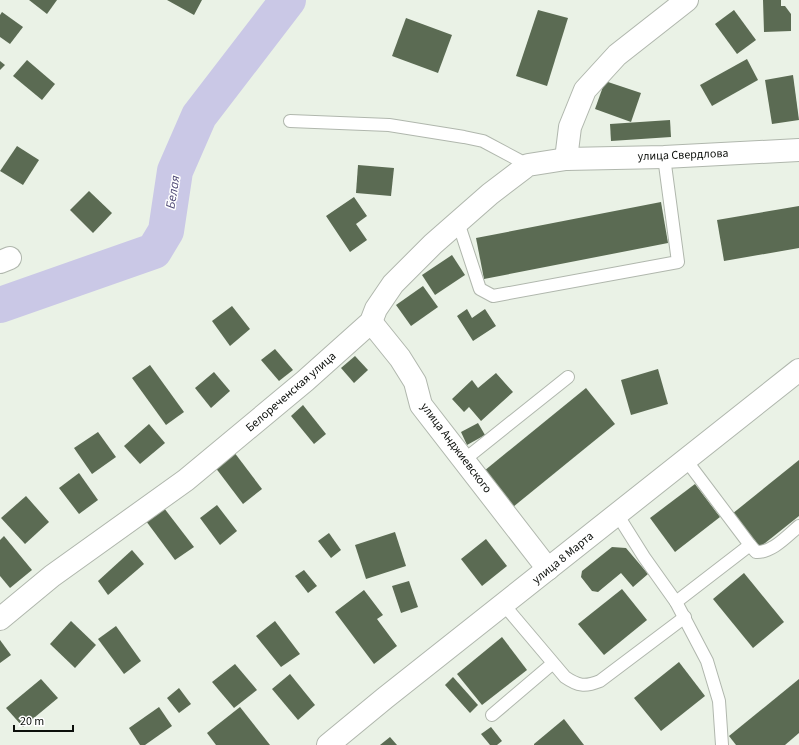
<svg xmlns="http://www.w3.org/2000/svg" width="799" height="745" font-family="'Source Sans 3',sans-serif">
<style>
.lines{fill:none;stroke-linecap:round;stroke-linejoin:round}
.river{stroke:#cac8e6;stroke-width:36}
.building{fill:#5b6b53}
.lane-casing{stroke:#b0b7ad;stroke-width:14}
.street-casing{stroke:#b0b7ad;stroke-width:24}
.lane{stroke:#fff;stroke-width:12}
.street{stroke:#fff;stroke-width:22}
.labels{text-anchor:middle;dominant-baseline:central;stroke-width:3;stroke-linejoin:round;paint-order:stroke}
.street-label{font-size:12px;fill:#0c0f0b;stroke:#fff}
.water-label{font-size:13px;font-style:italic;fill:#4b4572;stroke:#fff}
</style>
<rect width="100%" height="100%" fill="#eaf2e6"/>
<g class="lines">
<path class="river" d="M0,305L154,251L166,231L175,171L199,116L288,0"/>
</g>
<g class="building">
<path d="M29,0H57L47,14Z"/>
<path d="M167,0H202L194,15Z"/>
<path d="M763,0H781V6H785L791,14V31L764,32Z"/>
<path d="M538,10L568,18L547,86L516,76Z"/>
<path d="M734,10L756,40L737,54L715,24Z"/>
<path d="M2,12L23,27L10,44L0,37V15Z"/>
<path d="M406,18L452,35L438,73L392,56Z"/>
<path d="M747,59L758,80L712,106L700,85Z"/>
<path d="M27,60L55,84L42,100L13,76Z"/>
<path d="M0,61L5,65L0,70Z"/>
<path d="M793,75L799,120L772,124L765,80Z"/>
<path d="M605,81L641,93L631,122L595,109Z"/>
<path d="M670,120L671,137L611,141L610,124Z"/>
<path d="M17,146L39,160L23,185L0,171Z"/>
<path d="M358,165L394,168L391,196L356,193Z"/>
<path d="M89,191L112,213L93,233L70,210Z"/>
<path d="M354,197L367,216L356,224L367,240L350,252L326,216Z"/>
<path d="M661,202L668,243L484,279L476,238Z"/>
<path d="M799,206V248L724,261L717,220Z"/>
<path d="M452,255L465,275L435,295L422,275Z"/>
<path d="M423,286L438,307L411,326L396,305Z"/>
<path d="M232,306L250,329L230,346L212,321Z"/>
<path d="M467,309L472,318L485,309L496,326L473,341L457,316Z"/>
<path d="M275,349L293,370L279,381L261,360Z"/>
<path d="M355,356L368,370L354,383L341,368Z"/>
<path d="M150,365L184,412L166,425L132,378Z"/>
<path d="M658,369L668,404L631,415L621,380Z"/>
<path d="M214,372L230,391L211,408L195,388Z"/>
<path d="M496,373L513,392L481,421L469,407L464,412L452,399L472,380L478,388Z"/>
<path d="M586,388L615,424L513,507L484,471Z"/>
<path d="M303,405L326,434L314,444L291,416Z"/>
<path d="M478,423L485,435L467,445L461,432Z"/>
<path d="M149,424L165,443L140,464L124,446Z"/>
<path d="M98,432L116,457L92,474L74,448Z"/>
<path d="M234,452L262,489L243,504L215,467Z"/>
<path d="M799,460V516L759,548L732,514Z"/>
<path d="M79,473L98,500L79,514L59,488Z"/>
<path d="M695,484L720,517L675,552L650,518Z"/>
<path d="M26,496L49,522L25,544L1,518Z"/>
<path d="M217,505L237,531L220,545L200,518Z"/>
<path d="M164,508L194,547L175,560L146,521Z"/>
<path d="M395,532L406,566L366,579L355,545Z"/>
<path d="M329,533L341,550L331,558L318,541Z"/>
<path d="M4,536L32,570L10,588L0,576V540Z"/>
<path d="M486,539L507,566L482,586L461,559Z"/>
<path d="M612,547L626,548L648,574L633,587L621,573L598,592L592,591L581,577L582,571Z"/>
<path d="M132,550L144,564L108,595L98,581Z"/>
<path d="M304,570L317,586L308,593L295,576Z"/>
<path d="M744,573L784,622L753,648L713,599Z"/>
<path d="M409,581L418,607L401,613L392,586Z"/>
<path d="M622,589L647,620L604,655L578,624Z"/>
<path d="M364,590L383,615L377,619L397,646L374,664L335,612Z"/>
<path d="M71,621L96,645L75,668L50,644Z"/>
<path d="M275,621L300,654L281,667L256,636Z"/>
<path d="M116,626L141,661L124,674L98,639Z"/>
<path d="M502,637L527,670L482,705L457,674Z"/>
<path d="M0,640L11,655L0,663Z"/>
<path d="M679,662L705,696L661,731L634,698Z"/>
<path d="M235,664L257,690L234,708L212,682Z"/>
<path d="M290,674L315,705L298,720L272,689Z"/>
<path d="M453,677L478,705L470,713L445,685Z"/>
<path d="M41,679L58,698L23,727L6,708Z"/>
<path d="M799,679V733L785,745H736L729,736Z"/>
<path d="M179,688L191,704L179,713L167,698Z"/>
<path d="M159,707L172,726L145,745H140L129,728Z"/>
<path d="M240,707L270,745H216L207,733Z"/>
<path d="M564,719L584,745H534V744Z"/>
<path d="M491,727L502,741L497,745H490L481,734Z"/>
<path d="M390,737L397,745H380Z"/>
</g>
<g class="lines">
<defs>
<g id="lane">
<path d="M290,121L389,125L464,137L483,141L528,165"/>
<path d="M458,222L480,289L493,296L678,262L664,157"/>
<path d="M464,460L568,377"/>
<path d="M686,460L750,545"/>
<path d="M617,514L644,557L676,602L707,661L719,701L722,745"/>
<path d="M676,602L750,545L756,552C772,553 787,536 799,526"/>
<path d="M504,605L565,677C578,686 585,687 600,681L685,617"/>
<path d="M492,715L552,664"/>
</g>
<g id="street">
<path d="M566,159L570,127L585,90L617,55L687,0"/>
<path d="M0,262L10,258"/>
<path d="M371,322L400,358L415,382L421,405L548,569"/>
<path d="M0,619L52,576L186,480L305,381L371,322L376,309L393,284L433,244L490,194L528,165L566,159L664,157L799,150"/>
<path d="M328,745L385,698L799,370"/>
</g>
</defs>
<use href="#lane" class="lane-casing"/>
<use href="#street" class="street-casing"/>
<use href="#lane" class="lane"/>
<use href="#street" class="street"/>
</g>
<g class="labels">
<g class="street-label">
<text transform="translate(683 155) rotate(-2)">улица Свердлова</text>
<text transform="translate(291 392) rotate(-41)">Белореченская улица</text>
<text transform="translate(456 448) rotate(53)">улица Анджиевского</text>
<text transform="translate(563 558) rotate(-39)">улица 8 Марта</text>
</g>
<g class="water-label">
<text transform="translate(173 192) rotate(-81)">Белая</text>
</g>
</g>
<path d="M14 725v6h59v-6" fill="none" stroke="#0c0f0b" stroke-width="2"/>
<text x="20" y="725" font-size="12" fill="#0c0f0b" stroke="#ffffff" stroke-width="3" paint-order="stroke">20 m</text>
</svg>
